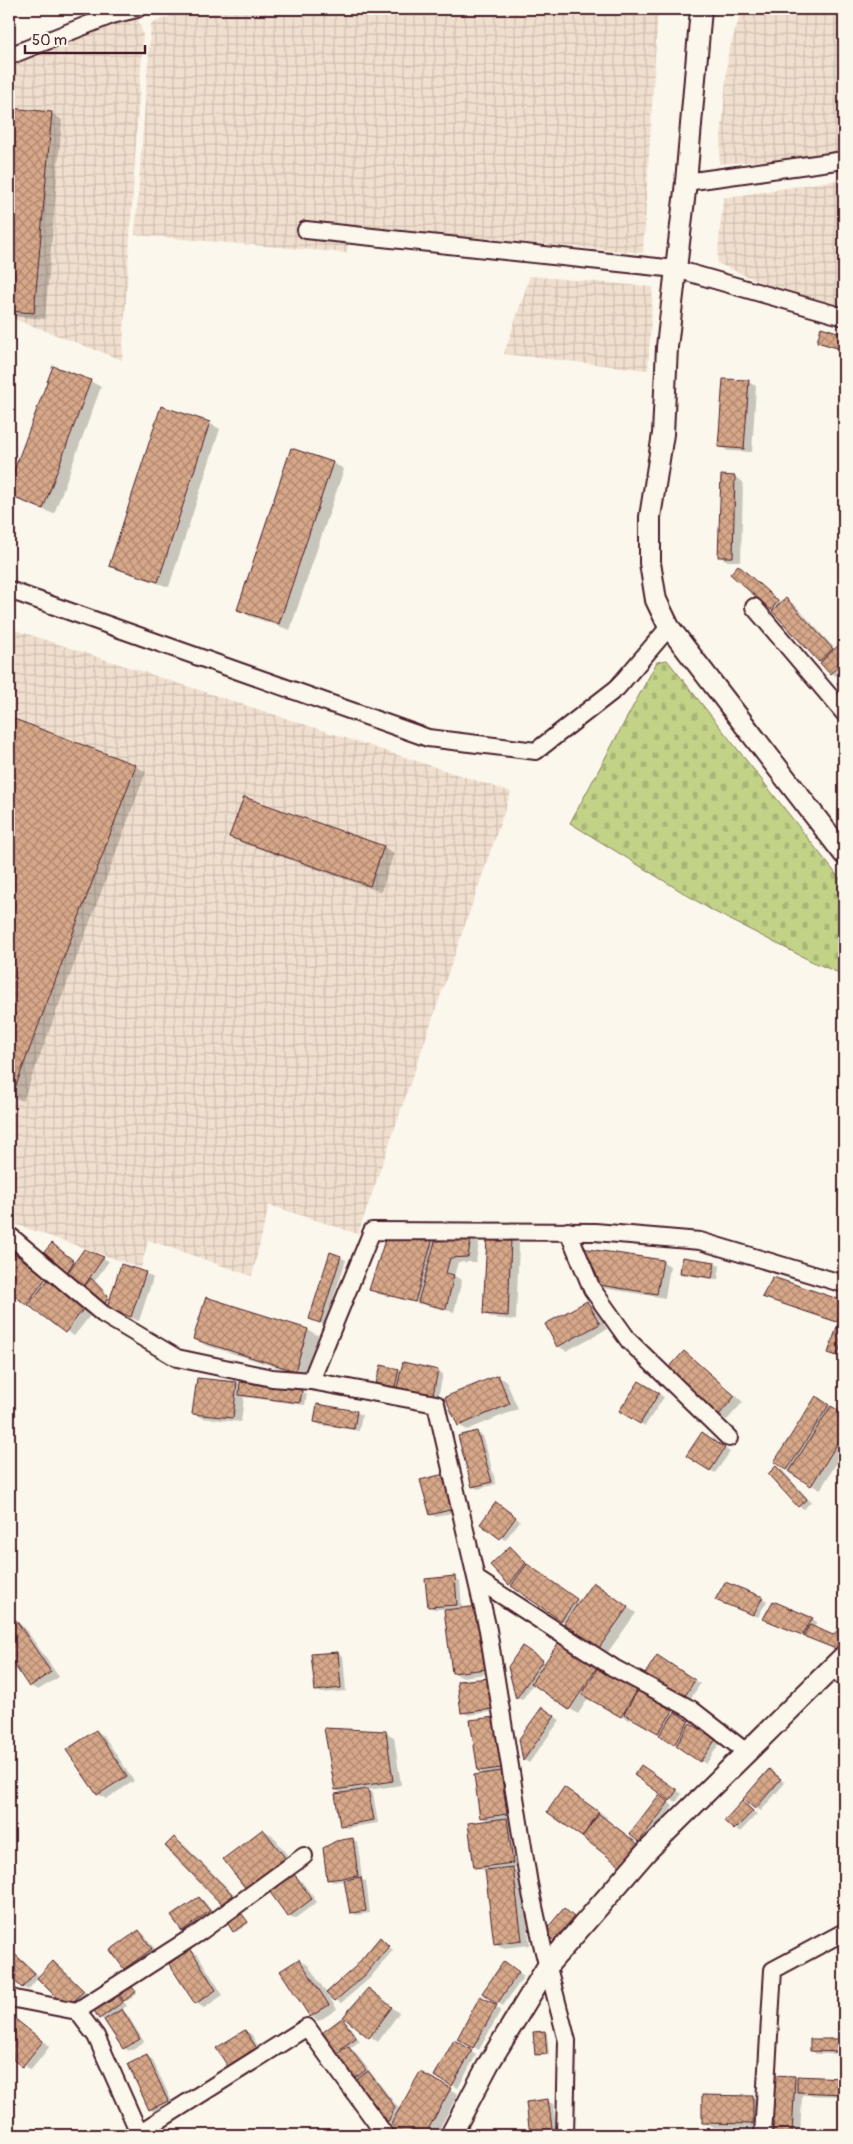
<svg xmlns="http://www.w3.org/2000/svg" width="853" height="2144" font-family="Pangolin,sans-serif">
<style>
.industrial{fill:url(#industrial-grid)}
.cemetery{fill:url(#cemetery-stones);stroke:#86795a}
.shadow{fill:#0003}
.building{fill:url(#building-cross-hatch);stroke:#4a1f2b}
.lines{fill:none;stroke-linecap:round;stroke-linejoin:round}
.minor-casing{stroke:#4a1f2b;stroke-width:20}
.major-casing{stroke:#4a1f2b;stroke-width:24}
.minor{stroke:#fbf7ec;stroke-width:16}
.major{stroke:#fbf7ec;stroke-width:20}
</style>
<defs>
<pattern id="industrial-grid" width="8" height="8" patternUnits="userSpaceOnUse" patternTransform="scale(1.25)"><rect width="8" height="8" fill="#f0dfce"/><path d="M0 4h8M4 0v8" fill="none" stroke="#cfbfb1"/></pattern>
<pattern id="cemetery-stones" width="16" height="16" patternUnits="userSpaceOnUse" patternTransform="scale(1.25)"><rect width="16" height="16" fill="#c2d388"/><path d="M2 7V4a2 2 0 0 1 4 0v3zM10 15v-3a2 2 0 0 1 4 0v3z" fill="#a8b576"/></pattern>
<pattern id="building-cross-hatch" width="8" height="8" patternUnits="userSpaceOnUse" patternTransform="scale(1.25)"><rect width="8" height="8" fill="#d7a889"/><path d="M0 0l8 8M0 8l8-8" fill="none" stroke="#b08870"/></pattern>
</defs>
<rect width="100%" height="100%" fill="#fbf7ec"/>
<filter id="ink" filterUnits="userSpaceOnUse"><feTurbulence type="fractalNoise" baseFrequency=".02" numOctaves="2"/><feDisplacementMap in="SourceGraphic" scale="10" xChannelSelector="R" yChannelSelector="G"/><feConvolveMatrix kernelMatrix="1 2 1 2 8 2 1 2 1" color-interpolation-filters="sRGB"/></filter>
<g filter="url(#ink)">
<g class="industrial">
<path d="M186,9H658L643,253L350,227L347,253L135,235L151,24Z"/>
<path d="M742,9H844V155L719,164L728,54Z"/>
<path d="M136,12L143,35L122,360L9,317V54Z"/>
<path d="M844,179V307L762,283L717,263L723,198Z"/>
<path d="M530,276L653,287L648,370L504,354Z"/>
<path d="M9,628L511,792L358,1234L269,1205L252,1276L148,1240L141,1268L9,1222Z"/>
</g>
<path class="cemetery" d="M667,660L844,884V975L813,962L713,911L570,823L657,662Z"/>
<g class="shadow">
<path d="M9,110L51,113L62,120L45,319L9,316Z"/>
<path d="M822,329L844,335V351L818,342Z"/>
<path d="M54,367L90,381L101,387L54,514L9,496V488Z"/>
<path d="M748,382L756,386L752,452L728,451L720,446Z"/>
<path d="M209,423L220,429L169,587L121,571L110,565Z"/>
<path d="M333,463L344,469L290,630L249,616L239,610Z"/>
<path d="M722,477H735L743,482L741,561H728L719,556Z"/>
<path d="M743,570L782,604L786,600L795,605L836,650L844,642V668L836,676L831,673L772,609Z"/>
<path d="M9,718L135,766L146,772L23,1101L9,1095Z"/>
<path d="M231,837L383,847L394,853L381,892L242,843Z"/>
<path d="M433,1239L436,1241L470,1239L479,1243L476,1262H458L454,1276L462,1280L454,1312L378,1294L370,1289Z"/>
<path d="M511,1239L519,1243L516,1320L493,1318L484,1314Z"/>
<path d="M52,1244L76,1263L84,1251L109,1261L94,1282L111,1300L145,1273L153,1278L139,1321L117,1312L46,1252Z"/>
<path d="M9,1250L92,1313L74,1336L9,1290Z"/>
<path d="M331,1254L346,1260L325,1325L310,1319Z"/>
<path d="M662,1261L670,1266L665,1298L603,1288L595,1283Z"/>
<path d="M714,1263L720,1266L718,1280L686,1275L681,1272Z"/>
<path d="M773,1279L844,1302V1353L842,1358L829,1352L840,1323L772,1301L764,1296Z"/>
<path d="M207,1298L308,1330L319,1336L306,1376L205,1345L194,1338Z"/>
<path d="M587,1303L595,1308L607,1329L566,1351L558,1346Z"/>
<path d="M684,1353L692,1358L743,1402L727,1420L718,1415Z"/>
<path d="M398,1370L402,1372L438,1371L443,1374L438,1397L383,1385L378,1382Z"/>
<path d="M497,1376L506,1381L518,1409L467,1430L459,1425Z"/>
<path d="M639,1382L664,1397L645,1426L621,1411Z"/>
<path d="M237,1383L241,1385L301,1391L307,1394L305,1405L244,1397L241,1422L202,1418L193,1413Z"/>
<path d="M825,1403L844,1415V1451L820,1490L775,1462Z"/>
<path d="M356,1412L362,1415L359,1431L320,1425L315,1422Z"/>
<path d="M477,1433L483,1436L496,1484L478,1489L473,1486Z"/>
<path d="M708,1437L730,1452L715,1473L710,1470Z"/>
<path d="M776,1467L782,1470L811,1502L804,1509L799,1506Z"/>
<path d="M422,1481L461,1510L436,1517L431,1514Z"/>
<path d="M502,1507L520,1521L505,1540L500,1537Z"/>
<path d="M510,1548L516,1551L530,1567L581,1602L601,1589L636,1613L608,1652L510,1584L492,1565Z"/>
<path d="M454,1578L460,1581L462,1609L495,1673L461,1677L453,1672L445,1609H434L429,1606Z"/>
<path d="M762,1598L767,1601L758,1617L722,1602Z"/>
<path d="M812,1619L817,1622L813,1628L833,1636L844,1625V1649L841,1651L769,1621Z"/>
<path d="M16,1622L24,1627L59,1677L38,1690L30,1686L9,1655V1627Z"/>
<path d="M568,1649L720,1743L706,1764L632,1717L630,1721L589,1697L578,1714L533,1684L522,1700L517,1698L509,1667L528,1651L546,1663Z"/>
<path d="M338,1653L343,1656L346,1691L321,1693L316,1690Z"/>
<path d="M663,1659L700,1684L689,1701L646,1673Z"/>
<path d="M459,1683L498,1711L468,1715L462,1712Z"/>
<path d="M548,1712L560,1720L529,1763L524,1760L521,1740Z"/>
<path d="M493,1718L509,1772L502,1773L509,1777L515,1819H507L515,1824L521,1867L512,1868L521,1873L530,1945L503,1948L495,1943L486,1871L475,1867L488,1821L481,1817L486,1775L479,1771Z"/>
<path d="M96,1731L104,1736L134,1781L106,1799L98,1794Z"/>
<path d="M386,1733L394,1737L401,1785L368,1790L373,1793L378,1823L346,1828L341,1825L343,1794L336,1790Z"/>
<path d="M647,1769L682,1794L676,1802L670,1799Z"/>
<path d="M770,1771L785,1783L761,1811L756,1808Z"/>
<path d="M573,1793L607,1817L606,1819L645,1849L629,1870L548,1812Z"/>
<path d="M664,1799L673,1806L645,1844L631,1834Z"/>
<path d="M742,1803L757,1814L740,1832L725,1820Z"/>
<path d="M263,1830L272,1835L294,1864L255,1893Z"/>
<path d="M175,1839L183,1844L240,1900L230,1908L222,1903Z"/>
<path d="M353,1840L358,1843L362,1880L366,1881L370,1913L356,1915L351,1912L346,1880L333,1882L328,1879Z"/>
<path d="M294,1875L299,1878L317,1902L294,1919L288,1916Z"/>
<path d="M199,1898L204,1901L215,1915L188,1933L183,1930Z"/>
<path d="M569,1913L578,1921L560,1943L555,1940Z"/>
<path d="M242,1916L249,1923L236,1932L234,1931Z"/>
<path d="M139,1931L144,1934L157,1952L130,1971L125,1968Z"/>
<path d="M380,1939L393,1950L370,1978L341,2003L336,2000L357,1967Z"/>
<path d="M9,1948L40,1977L54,1963L59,1966L88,1995L73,2010L38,1978L28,1990L22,1987L9,1974Z"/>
<path d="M190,1950L198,1955L223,1995L204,2008L196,2003Z"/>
<path d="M299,1960L308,1965L337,2009L319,2021L310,2016Z"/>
<path d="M509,1966L524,1976L503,2006L484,1993Z"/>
<path d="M130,1985L137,1994L127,2001L122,1999L127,2006L120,2010L127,2014L144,2042L129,2051L124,2048L106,2021L100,2018L115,1993L123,1997Z"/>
<path d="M368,1989L399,2013L378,2042L345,2017Z"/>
<path d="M480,1998L501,2010L479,2050L458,2038Z"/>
<path d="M9,2014L50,2046L31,2070L9,2054Z"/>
<path d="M342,2020L347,2023L360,2041L350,2048L354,2051L400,2110L420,2073L458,2094L436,2135H401L392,2124L393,2123L389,2121L358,2080L360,2079L356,2077L340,2053L337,2051Z"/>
<path d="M245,2031L251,2034L262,2053L230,2067Z"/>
<path d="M545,2032L547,2033L549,2055L539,2056L536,2054L535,2033Z"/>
<path d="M811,2040L844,2041V2054H816L811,2050Z"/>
<path d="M455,2042L476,2055L458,2088L436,2075Z"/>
<path d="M147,2056L152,2059L173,2104L155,2112L150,2109Z"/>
<path d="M795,2078L799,2080V2078L844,2079V2096L802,2095L800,2135H775L770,2133Z"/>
<path d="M703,2096L753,2097L761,2102V2128L711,2127L703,2122Z"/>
<path d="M547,2101L553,2104L557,2135H532L527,2104Z"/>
</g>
<g class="building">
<path d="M9,108L52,112L34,313L9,311Z"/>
<path d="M821,327L844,334V350L817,342Z"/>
<path d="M53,366L91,380L43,509L9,496V484Z"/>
<path d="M723,379L749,380L744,449L718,447Z"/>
<path d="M161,406L210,422L158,582L109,566Z"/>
<path d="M291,448L333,462L279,624L237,610Z"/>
<path d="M721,475L735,476L733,557H718Z"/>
<path d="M738,565L778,601L771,610L730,574Z"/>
<path d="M786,598L833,649L819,662L772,611Z"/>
<path d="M844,640V661L830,674L820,663Z"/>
<path d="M844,676V691L837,683Z"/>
<path d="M9,717L136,765L12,1096L9,1094Z"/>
<path d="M244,797L384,846L370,886L229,837Z"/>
<path d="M471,1237L468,1257L450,1258L446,1273L454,1275L446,1309L418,1302L436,1238Z"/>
<path d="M433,1238L415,1302L369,1290L385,1240Z"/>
<path d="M487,1238H511L508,1316L483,1314Z"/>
<path d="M52,1243L74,1261L67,1272L44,1252Z"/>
<path d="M581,1248L663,1260L657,1294L593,1284Z"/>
<path d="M9,1249L46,1278L26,1305L9,1291Z"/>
<path d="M84,1249L104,1257L84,1286L68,1272Z"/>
<path d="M330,1252L341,1256L320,1323L309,1319Z"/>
<path d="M682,1257L715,1262L712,1278L680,1273Z"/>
<path d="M121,1264L146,1272L131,1317L107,1308Z"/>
<path d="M773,1277L844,1301L837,1322L762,1297Z"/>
<path d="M91,1278L108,1296L105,1304L85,1286Z"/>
<path d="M48,1280L84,1308L65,1333L28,1305Z"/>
<path d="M206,1297L308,1329L295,1371L193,1339Z"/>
<path d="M587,1301L600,1324L557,1347L545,1324Z"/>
<path d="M844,1307V1336L837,1356L828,1353Z"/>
<path d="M684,1351L735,1396L718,1416L666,1371Z"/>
<path d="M403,1362L438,1370L433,1395L397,1388Z"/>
<path d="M381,1365L399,1369L395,1387L376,1383Z"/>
<path d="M498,1375L510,1404L458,1426L445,1397Z"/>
<path d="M197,1378L237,1382L233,1418L192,1414Z"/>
<path d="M639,1381L659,1393L640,1424L619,1411Z"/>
<path d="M240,1382L302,1390L300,1403L239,1395Z"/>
<path d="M816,1396L829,1405L787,1470L774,1462Z"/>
<path d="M317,1404L357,1411L354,1429L314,1422Z"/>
<path d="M831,1406L844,1414V1433L811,1486L789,1472Z"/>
<path d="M477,1431L492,1482L472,1487L458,1436Z"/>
<path d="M702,1432L725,1448L710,1471L686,1456Z"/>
<path d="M776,1466L807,1499L798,1507L768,1474Z"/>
<path d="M448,1473L457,1508L430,1515L420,1480Z"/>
<path d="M496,1502L516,1517L500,1539L480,1524Z"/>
<path d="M510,1546L526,1563L509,1585L490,1565Z"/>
<path d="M527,1564L577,1599L561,1621L511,1586Z"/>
<path d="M455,1576L457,1605L428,1607L425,1579Z"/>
<path d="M593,1582L628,1607L599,1648L564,1623Z"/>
<path d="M725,1582L763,1597L753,1615L715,1600Z"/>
<path d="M773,1601L813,1618L802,1635L763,1619Z"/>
<path d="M479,1606L487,1669L452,1673L444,1610Z"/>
<path d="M16,1620L51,1672L29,1687L9,1657V1625Z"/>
<path d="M844,1623V1641L836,1649L803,1636L810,1625L833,1635Z"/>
<path d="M559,1642L597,1667L569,1710L531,1683Z"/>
<path d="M522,1646L543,1660L516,1699L508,1667Z"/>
<path d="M338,1652L341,1688L315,1691L311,1654Z"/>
<path d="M657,1655L695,1680L683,1699L645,1674Z"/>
<path d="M598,1667L637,1690L621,1717L582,1695Z"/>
<path d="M490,1678L493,1709L461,1713L457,1681Z"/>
<path d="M638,1690L673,1711L658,1733L624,1714Z"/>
<path d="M542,1707L555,1716L523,1761L519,1739Z"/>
<path d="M675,1712L689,1721L674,1745L659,1735Z"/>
<path d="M494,1717L501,1768L478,1771L470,1720Z"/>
<path d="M690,1723L716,1739L700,1762L676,1746Z"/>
<path d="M324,1728L386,1731L393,1781L335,1790Z"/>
<path d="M96,1730L127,1776L97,1795L66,1750Z"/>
<path d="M641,1765L677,1790L670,1801L634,1775Z"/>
<path d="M769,1769L781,1779L755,1809L743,1799Z"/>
<path d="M501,1771L507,1814L480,1818L474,1775Z"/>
<path d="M564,1787L599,1812L582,1837L547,1812Z"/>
<path d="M368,1789L374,1820L340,1826L335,1794Z"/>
<path d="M659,1795L669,1802L639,1842L629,1834Z"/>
<path d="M742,1801L753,1811L734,1830L724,1821Z"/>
<path d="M599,1814L638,1844L620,1866L582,1837Z"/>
<path d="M507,1818L513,1863L474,1868L468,1823Z"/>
<path d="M263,1829L286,1859L246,1889L223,1859Z"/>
<path d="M174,1837L233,1895L221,1904L165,1846Z"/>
<path d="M353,1838L358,1876L327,1880L323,1848L336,1841Z"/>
<path d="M513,1867L522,1940L494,1944L485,1870Z"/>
<path d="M294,1874L312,1899L288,1917L269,1891Z"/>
<path d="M361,1877L366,1911L350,1913L344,1880Z"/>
<path d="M199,1897L210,1911L182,1931L171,1916Z"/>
<path d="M564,1908L574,1917L554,1941L544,1932Z"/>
<path d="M242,1914L248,1922L233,1932L228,1924Z"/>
<path d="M139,1930L152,1949L124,1969L110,1950Z"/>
<path d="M380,1937L389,1946L365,1975L335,2001L326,1993L356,1966Z"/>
<path d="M190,1948L216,1990L195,2004L169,1964Z"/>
<path d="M9,1949L35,1973L22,1988L9,1976Z"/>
<path d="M299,1959L329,2005L310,2017L280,1971Z"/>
<path d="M53,1961L84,1991L67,2008L37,1978Z"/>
<path d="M504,1961L519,1972L497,2004L482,1993Z"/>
<path d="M128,1982L136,1992L124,2001L116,1990Z"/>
<path d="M368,1988L392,2007L369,2038L343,2017Z"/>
<path d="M115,1991L123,2002L99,2019L92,2007Z"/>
<path d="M480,1996L497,2005L473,2048L457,2039Z"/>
<path d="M122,2009L140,2039L123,2049L104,2020Z"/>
<path d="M9,2014L43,2041L22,2067L9,2056Z"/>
<path d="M342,2018L356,2038L336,2052L322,2033Z"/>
<path d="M245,2030L258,2050L229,2068L216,2048Z"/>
<path d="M545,2031L547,2054L535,2055L533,2032Z"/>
<path d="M810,2039H844V2052L810,2051Z"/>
<path d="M454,2040L472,2050L452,2086L434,2076Z"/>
<path d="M348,2046L366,2070L355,2078L337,2054Z"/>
<path d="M147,2055L168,2101L149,2110L128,2064Z"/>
<path d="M368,2071L395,2107L388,2122L356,2080Z"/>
<path d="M420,2072L451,2088L425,2135H399L391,2124Z"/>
<path d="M772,2075L795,2076L792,2135L769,2133Z"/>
<path d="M797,2076L844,2078V2094L797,2092Z"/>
<path d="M702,2095L753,2096V2124L702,2123Z"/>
<path d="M548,2099L553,2135H530L526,2102Z"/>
</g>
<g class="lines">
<defs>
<g id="minor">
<path d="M9,56L112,15L137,9"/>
<path d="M686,182L844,160"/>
<path d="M306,230L676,269L844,317"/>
<path d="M9,590L428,738L536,751L617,688L669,627"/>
<path d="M754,607L844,713"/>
<path d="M568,1231L592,1289L629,1341L729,1438"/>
<path d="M9,1235L103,1314L177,1358L272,1378L311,1381L436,1404L488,1630L529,1884L543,1948L567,2041L565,2135"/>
<path d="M311,1381L372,1231L595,1232L700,1241L844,1284"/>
<path d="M478,1580L614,1668L691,1709L746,1752"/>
<path d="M833,1667L844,1678"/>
<path d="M9,1996L15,1999L77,2011L96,2036L140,2135"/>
<path d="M77,2011L200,1932L304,1856"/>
<path d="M139,2133L307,2027L385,2135"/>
<path d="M763,2135L773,1970L844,1932"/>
</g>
<g id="major">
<path d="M701,9L686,182L667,347L663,434L650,517V563L656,600L669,627L844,854"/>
<path d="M451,2135L489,2063L549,1964L647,1851L844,1656"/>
</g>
</defs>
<use href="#minor" class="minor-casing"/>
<use href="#major" class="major-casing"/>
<use href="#minor" class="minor"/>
<use href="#major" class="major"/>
</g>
</g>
<rect width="853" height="2144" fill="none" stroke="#fbf7ec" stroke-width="30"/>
<rect x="15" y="15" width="823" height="2114" fill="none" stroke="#4a1f2b" stroke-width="2" filter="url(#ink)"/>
<path d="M25 45v8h120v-8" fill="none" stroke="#4a1f2b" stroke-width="2.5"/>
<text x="32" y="45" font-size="15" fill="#4a1f2b" stroke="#fbf7ec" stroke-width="4" paint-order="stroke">50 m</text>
</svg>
